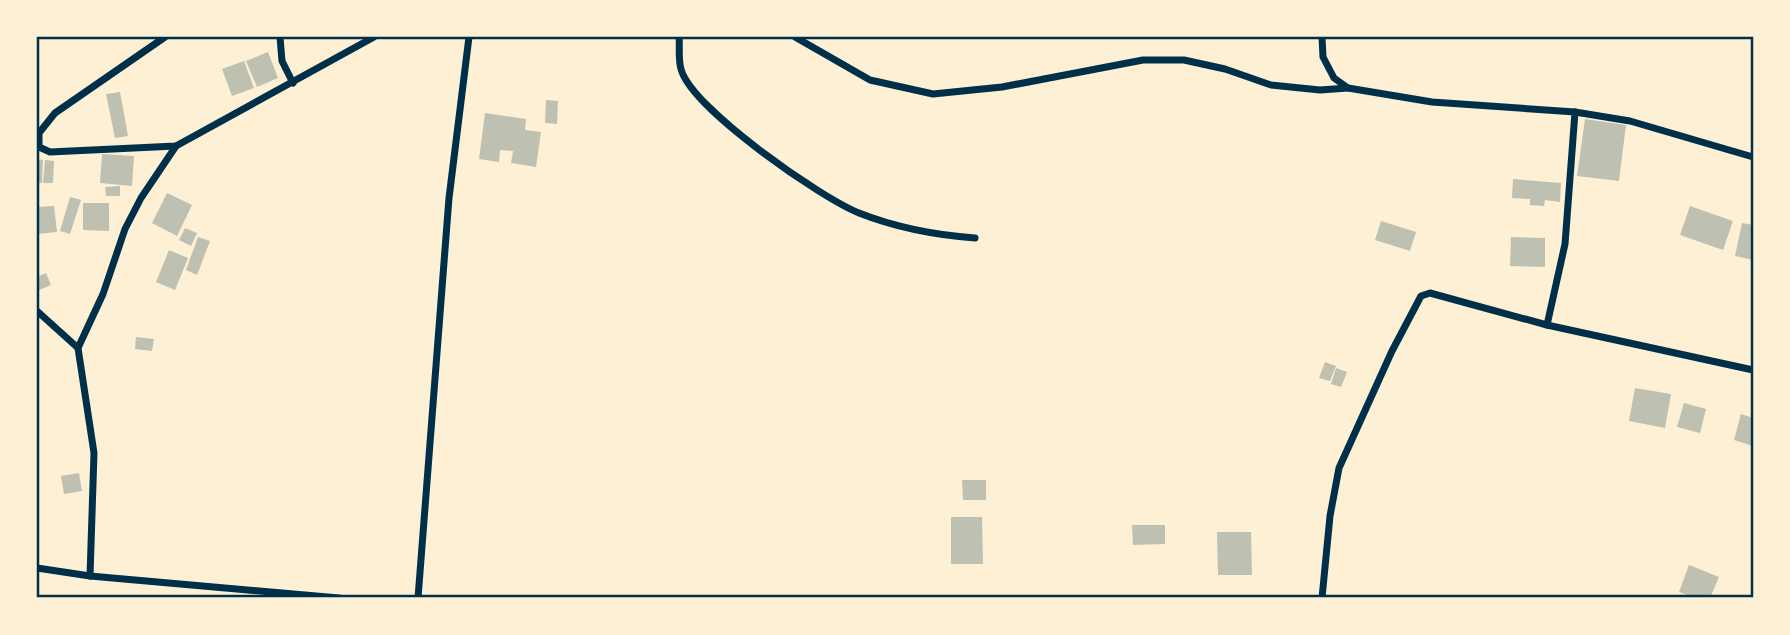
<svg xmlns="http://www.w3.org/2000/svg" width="1790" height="635" font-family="'Playfair Display',serif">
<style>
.building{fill:#bec0b2}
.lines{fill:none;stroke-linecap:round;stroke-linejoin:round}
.minor{stroke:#003049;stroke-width:7}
.neatline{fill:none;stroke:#003049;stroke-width:2.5}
</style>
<rect width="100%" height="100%" fill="#fdf0d5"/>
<g class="building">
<path d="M268,52L278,78L257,87L246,61Z"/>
<path d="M244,61L254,88L232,96L222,69Z"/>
<path d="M120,92L128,136L115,138L106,94Z"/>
<path d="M546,100L558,101L557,124L545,123Z"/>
<path d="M485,113L526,119L525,130L541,132L536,167L511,163L513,151L500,150L499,162L479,159Z"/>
<path d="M1585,119L1626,125L1619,181L1577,176Z"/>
<path d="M102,154L134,156L132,186L100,183Z"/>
<path d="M37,159L43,160L42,183H37Z"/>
<path d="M45,160L54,161L53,183H43Z"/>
<path d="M1513,179L1561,183L1560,202L1545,200L1544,206L1530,205V199L1512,198Z"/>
<path d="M120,186V196H106L105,187Z"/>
<path d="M167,193L192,205L177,236L152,223Z"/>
<path d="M70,197L81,200L70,234L60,231Z"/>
<path d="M83,203H109V231L83,230Z"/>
<path d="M54,206L57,232L38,234L37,207Z"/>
<path d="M1690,206L1733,221L1723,250L1680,235Z"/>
<path d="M1381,221L1416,232L1410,251L1375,240Z"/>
<path d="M1742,223L1753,225V260L1735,256Z"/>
<path d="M185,228L197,233L191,246L179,240Z"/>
<path d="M198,237L210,241L197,275L186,270Z"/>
<path d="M1511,237L1545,238V267L1510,266Z"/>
<path d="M169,250L188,258L175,290L156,282Z"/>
<path d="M46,273L51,285L37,291V277Z"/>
<path d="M136,337L154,339L152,351L135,349Z"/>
<path d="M1325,362L1336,366L1330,381L1319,378Z"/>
<path d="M1336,368L1347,372L1341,387L1331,384Z"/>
<path d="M1635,388L1671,394L1665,428L1629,421Z"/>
<path d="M1684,403L1706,409L1700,433L1677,427Z"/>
<path d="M1741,414L1753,418V446L1734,440Z"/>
<path d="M79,473L82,491L64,494L61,476Z"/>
<path d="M962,480H986V500H963Z"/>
<path d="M951,517H982L983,564H951Z"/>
<path d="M1132,525H1165V544L1133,545Z"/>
<path d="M1217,532H1251L1252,575H1218Z"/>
<path d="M1689,565L1719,577L1710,598H1695L1679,592Z"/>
</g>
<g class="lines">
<g class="minor">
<path d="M165,37L55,113L39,133V147L50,152L176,146L374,37"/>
<path d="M280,37L282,61L293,83"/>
<path d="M679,37C680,47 678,59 681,69C691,108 821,198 859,213C897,228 935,235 975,238"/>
<path d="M795,37L870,80L933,94L1002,87L1143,60H1184L1225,69L1271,85L1320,90L1348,88"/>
<path d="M1322,37L1323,57L1334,78L1348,88L1432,102L1575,112L1630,121L1753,157"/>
<path d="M37,311L78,348L94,453L90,576"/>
<path d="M1547,325L1565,244L1575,112"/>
<path d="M78,348L103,294L125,229L141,198L176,146"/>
<path d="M37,568L90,576L339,598"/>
<path d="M418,598L449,198L469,37"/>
<path d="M1322,598L1330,516L1339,468L1392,351L1421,296L1430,293L1547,325L1753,370"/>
</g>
</g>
<rect width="1790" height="635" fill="none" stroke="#fdf0d5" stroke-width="77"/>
<rect x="38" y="38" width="1714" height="558" class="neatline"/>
</svg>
